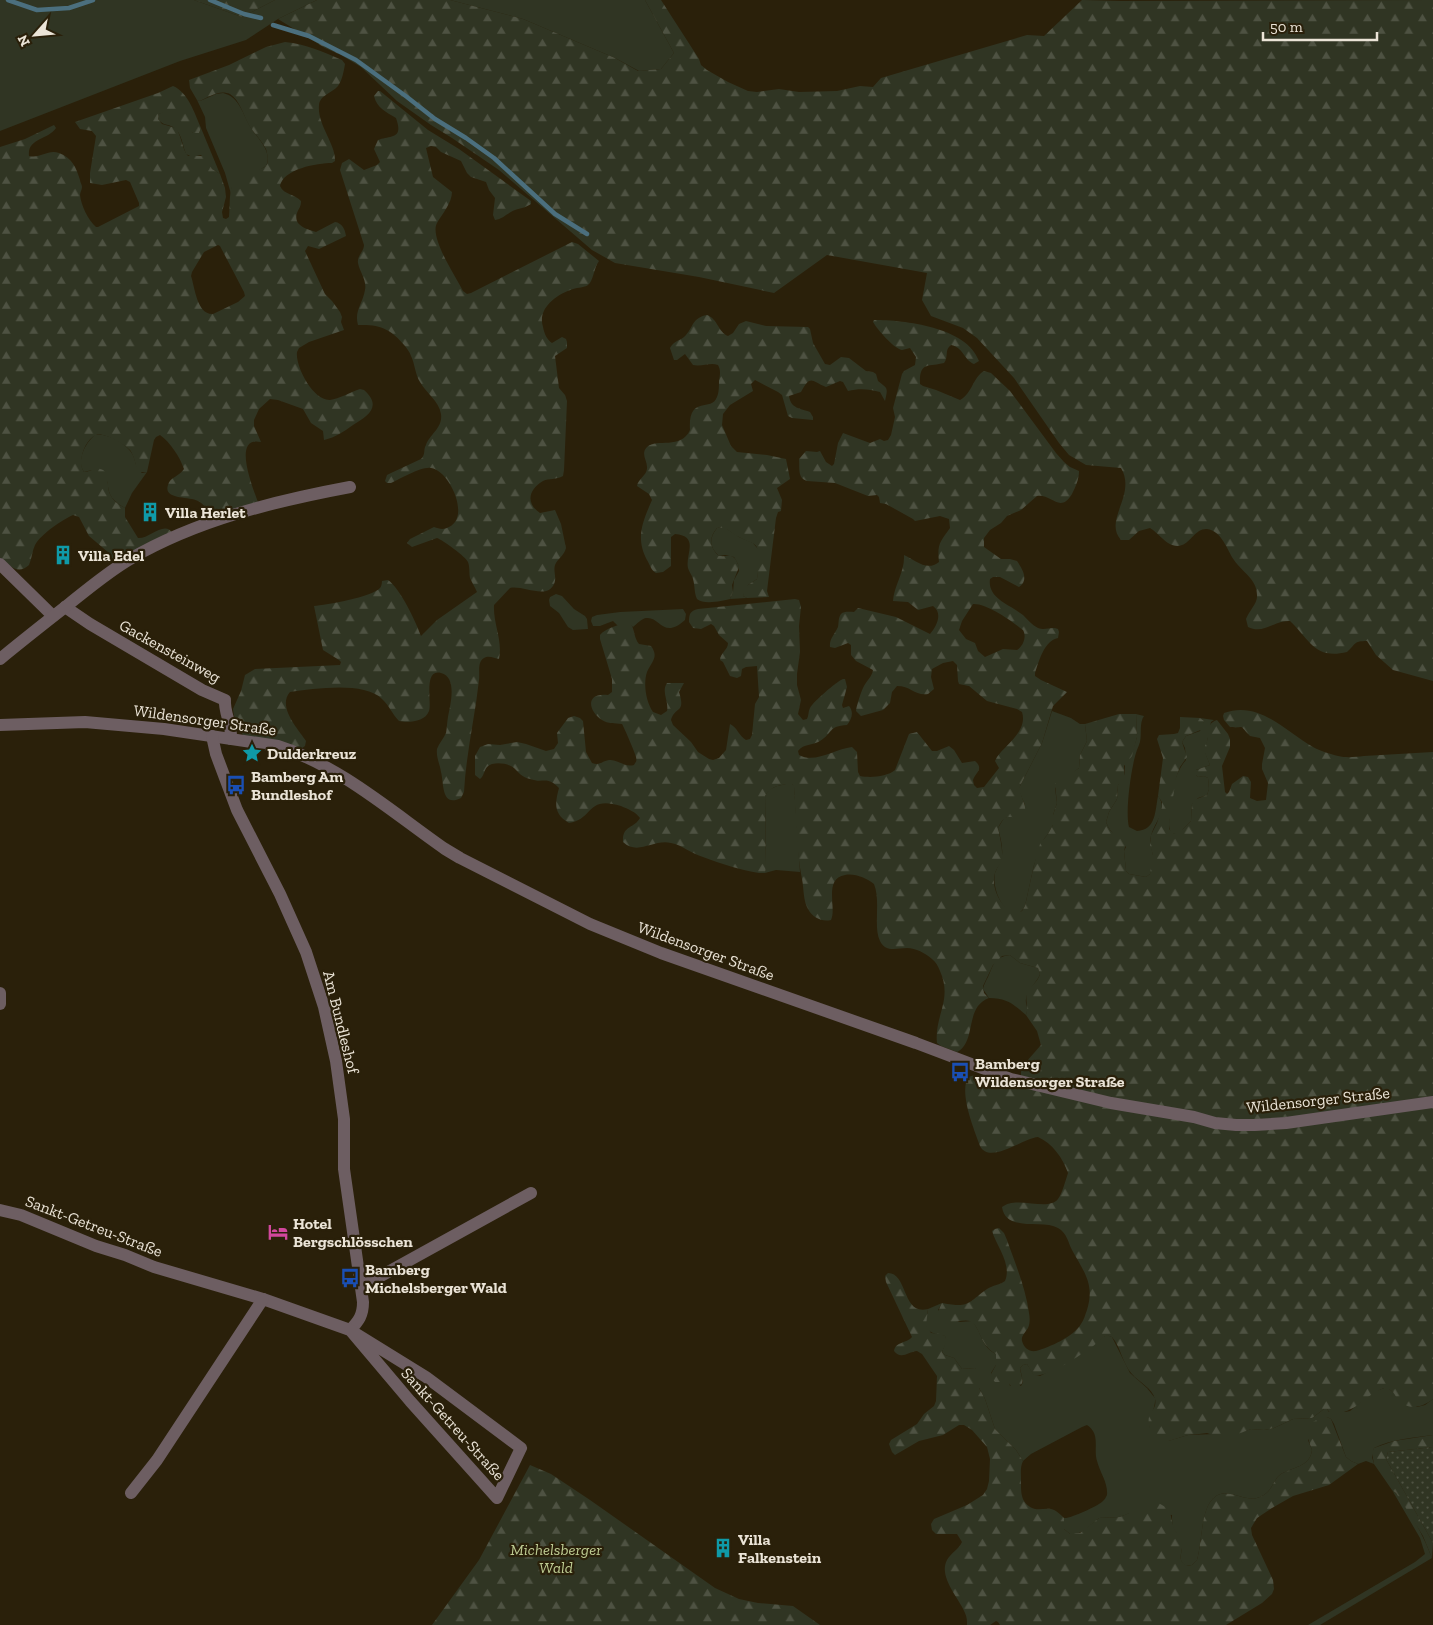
<svg xmlns="http://www.w3.org/2000/svg" width="1433" height="1625" font-family="'Zilla Slab',serif">
<style>
.grass{fill:#303523}
.forest{fill:url(#forest-firs);fill-rule:evenodd}
.garden{fill:url(#garden-dots)}
.lines{fill:none;stroke-linecap:round;stroke-linejoin:round}
.stream{stroke:#4b6f7e;stroke-width:4.5}
.minor{stroke:#6d5e62;stroke-width:12}
.labels{text-anchor:middle;dominant-baseline:central;stroke-width:4.5;stroke-linejoin:round;paint-order:stroke}
.poi-label{font-size:16px;font-weight:bold;fill:#ebe4d7;stroke:#2a200a;text-anchor:start}
.street-label{font-size:16px;fill:#ebe4d7;stroke:#2a200a}
.park-label{font-size:16px;font-style:italic;fill:#becc93;stroke:#2a200a}
</style>
<defs>
<pattern id="forest-firs" width="22" height="20" patternUnits="userSpaceOnUse" patternTransform="scale(1.25)"><rect width="22" height="20" fill="#303523"/><path d="M5 1l3.5 6h-7zM16 11l3.5 6h-7z" fill="#4e5242"/></pattern>
<pattern id="garden-dots" width="8" height="8" patternUnits="userSpaceOnUse" patternTransform="scale(1.25)"><rect width="8" height="8" fill="#303523"/><path d="M2 2h.1M6 6h.1" fill="none" stroke="#4e5242" stroke-width="1.8" stroke-linecap="round"/></pattern>
</defs>
<rect width="100%" height="100%" fill="#2a200a"/>
<g class="grass">
<path d="M0,0H194L242,17L275,0H317L278,19L246,40L180,61L0,131Z"/>
<path d="M450,0H645L674,53L661,69L639,71L615,58L523,19Z"/>
<path d="M223,93C240,97 243,115 251,128C258,139 273,152 266,166L232,187L231,194L225,173L206,128L205,117L197,100L200,101L216,94Z"/>
<path d="M166,110H172L186,126L193,133H199L201,128L220,174L212,169L201,155L192,157L186,154C182,144 182,133 173,127C167,124 162,125 158,119L159,114Z"/>
<path d="M95,435C107,433 124,442 131,452C137,461 133,464 142,473L147,472L132,493L125,508C114,502 107,495 108,482L92,470L84,472C76,461 85,443 95,435Z"/>
<path d="M724,527L739,537L753,543L758,549L759,554L757,579L748,585L743,596L747,598L730,599L733,592L734,580L739,571L738,564L734,557L725,555L719,556C709,547 709,538 717,528Z"/>
<path d="M556,594L562,596L574,609L585,616L587,619L588,629L573,630L568,627L559,613L550,606L549,600L550,597Z"/>
<path d="M683,609L686,614L685,620C663,640 660,616 646,618C641,619 637,624 633,627L631,625L628,624L618,626L613,621L600,626H593L591,621L592,617L597,615L620,612Z"/>
<path d="M1052,711L1071,718L1080,724H1085L1087,741L1080,755L1079,768L1055,788L1057,803L1053,815V825L1048,834L1044,839L1034,865L1025,906C1022,911 1019,915 1013,913C1000,909 992,885 995,873C997,867 1002,861 1002,855C1003,846 1000,836 998,828L1004,818L1010,816L1014,817L1025,805L1019,791L1020,786L1042,743Z"/>
<path d="M1136,714L1144,716C1139,723 1142,734 1140,742C1139,746 1137,749 1136,753C1131,769 1125,812 1129,827L1137,831C1156,830 1155,811 1158,796C1169,810 1154,822 1151,836C1149,843 1152,848 1153,855C1154,861 1152,869 1150,874L1146,877L1129,874L1126,871L1124,851L1126,847C1119,839 1110,833 1106,822L1109,812L1117,799L1118,785L1125,774V763L1132,753L1137,737Z"/>
<path d="M1200,718L1214,720L1211,722L1205,752L1210,765L1196,770V775L1198,777L1204,776L1208,778L1209,789L1207,795L1198,798L1192,804L1191,821L1179,833L1174,834C1170,833 1169,828 1169,824C1171,802 1171,777 1186,760L1185,748L1182,742L1186,736L1200,731L1204,721Z"/>
<path d="M786,784H792L794,786L800,872L776,870L765,873L766,860L765,796C769,787 777,786 786,784Z"/>
<path d="M1010,955L1020,963L1038,968L1040,974C1037,983 1027,989 1026,999C1025,1005 1029,1006 1026,1015C1013,1004 1007,998 989,998L983,989C984,984 986,981 988,977C994,964 994,957 1010,955Z"/>
<path d="M942,1303L938,1310L959,1322L972,1321C982,1332 981,1347 996,1354V1365L991,1373L995,1382H1009L1010,1386H1021L1023,1382L1020,1368L1023,1365L1027,1364L1034,1375L1040,1376L1071,1360L1103,1337L1107,1335L1112,1337L1130,1373L1147,1388L1155,1398C1156,1410 1148,1416 1150,1428L1168,1441L1188,1435L1239,1433L1251,1429L1264,1430L1274,1428L1293,1419L1312,1418L1324,1409H1327L1329,1412H1345L1350,1411L1371,1393L1384,1388H1388L1394,1393L1417,1407L1425,1405L1433,1399V1435C1413,1438 1392,1439 1374,1448L1372,1457L1374,1464L1366,1461L1358,1464L1351,1461L1346,1457L1334,1424L1331,1419L1327,1417L1308,1440L1312,1450C1310,1467 1293,1467 1281,1474C1272,1480 1273,1494 1257,1498C1242,1502 1224,1484 1211,1501C1201,1514 1202,1543 1197,1560L1192,1565L1186,1566C1177,1561 1182,1554 1182,1545C1181,1537 1176,1534 1173,1527C1172,1523 1172,1519 1172,1515L1130,1513L1120,1517L1099,1518L1085,1530L1075,1535L1070,1534L1064,1529V1518C1070,1519 1097,1506 1102,1502C1105,1499 1105,1499 1107,1495C1108,1482 1100,1473 1097,1461C1093,1449 1101,1434 1087,1425L1082,1427L1031,1454L1023,1461L1016,1450L995,1429L985,1399L979,1388V1379L975,1368L962,1369L954,1358L945,1355L942,1352L946,1341L945,1336C936,1334 924,1333 926,1321C926,1316 928,1314 928,1309Z"/>
<path d="M1392,1490C1405,1498 1426,1542 1432,1558L1320,1625H1308L1415,1562L1425,1554L1420,1538Z"/>
</g>
<g class="forest">
<path d="M194,0H275L242,17Z"/>
<path d="M317,0H450L523,19L615,58L638,71L661,69L674,53L645,0H661L699,59L701,65L707,70L728,82L748,91L757,92L779,89L799,92L837,91L860,86L873,87L881,78L1027,35L1044,36L1082,0L1121,1L1433,0V681L1393,670L1376,655L1367,641C1353,641 1356,644 1347,652C1315,660 1310,640 1290,621C1274,620 1264,635 1248,627L1246,619C1249,611 1258,603 1257,595C1257,579 1242,572 1234,560C1227,550 1222,531 1207,529C1196,528 1191,542 1182,545C1169,550 1159,533 1150,528L1139,531L1129,540H1121C1103,520 1137,495 1121,468L1086,465L1069,455L1059,443L1014,378L977,338L963,328L931,316L922,300L927,273L827,255L774,293L699,277L615,263L592,250L499,170L452,138L431,125L397,101L361,67L341,55L325,48L278,19Z"/>
<path d="M285,42C306,44 323,52 342,60L345,64C344,70 342,81 338,86C332,93 320,95 319,105C317,125 336,144 335,161L332,163C317,163 283,169 280,186C284,195 295,194 301,201C301,207 299,208 297,213C293,226 307,229 316,232L335,222C342,223 345,229 346,236L319,249L308,246L305,251L325,294L332,301L340,312L342,317L341,322L344,330L309,342L299,348L297,352C295,366 313,401 330,400C339,399 351,392 360,389L364,390C383,407 367,416 353,425C343,432 336,437 324,440L323,431L311,423L303,409L278,400L270,399L259,409L254,420V426L261,442C230,435 255,493 259,505L212,519C209,511 205,505 198,501C189,496 163,500 168,485C170,477 180,476 184,469C180,457 170,442 160,435L156,437L154,440L147,472H138C135,465 135,457 130,450C124,444 104,432 96,435C84,440 77,463 84,472C89,472 95,468 100,469C111,471 106,487 110,494C113,501 119,505 125,508V517L138,538C150,539 165,519 173,534L115,566L109,553L89,536L79,517L73,515C62,520 41,534 35,545C32,551 32,558 29,565C18,575 10,566 0,558V147L25,139L54,125L56,128C48,140 27,138 29,156C40,159 48,149 59,153C72,158 76,167 80,180C80,182 82,185 82,187C82,190 80,192 80,195C81,205 88,220 96,227H98L139,206V203L130,182L126,180L102,185L90,183V173L96,136L92,131L80,129L75,122L158,93L173,86C188,92 195,114 201,128L199,133H193L190,131L170,110L159,114L158,119L162,124L176,128C182,137 182,149 188,156H204L212,169L220,174L225,188L226,197L222,212L223,218L226,219L229,217C230,207 229,195 232,186C237,170 263,173 267,164C269,160 267,153 266,149C262,141 255,134 250,127C244,117 240,100 230,94C220,89 208,97 200,101L197,100L190,88L189,80L229,65L266,47ZM218,245L220,246L244,292L245,296L238,302L213,314C197,315 195,288 191,276L192,272L204,252Z"/>
<path d="M378,91H380L428,130L459,149L531,201V204C525,208 521,208 515,210C507,213 503,219 495,220L493,215L495,198L489,190L486,182L471,177L467,173L461,161L441,152L436,147L431,146L426,148L433,177L452,192C452,203 442,214 437,223C429,237 456,277 463,291L467,294L471,293L572,242L578,244L599,261C594,267 593,282 588,285C584,288 578,287 573,289C557,294 537,308 543,327C544,333 547,340 552,343L562,337L566,339L567,342V348L555,356L559,388L565,395L567,401L564,470L563,476C556,480 549,478 543,481C529,489 525,503 540,513L555,510L561,524L566,548C564,556 558,558 555,565C553,571 557,578 554,584C547,600 523,585 510,588L494,605C493,624 503,640 499,659C495,658 488,655 484,658C477,662 480,673 479,680C475,717 466,754 464,792L461,798C441,808 444,783 441,772C440,764 436,758 437,749C439,743 444,738 446,733C447,728 447,722 448,717C450,706 458,677 441,673C423,668 432,703 429,711C425,722 408,723 399,721C392,714 389,705 382,699C364,681 314,689 290,692C277,707 298,729 306,741L305,746L302,748L245,738L235,722L233,709L241,691L245,675L255,669L340,665L341,662L339,660L323,650L314,606C326,605 372,597 380,588C381,587 382,584 382,581L388,580C400,588 416,622 421,636L437,620L477,592C475,587 472,583 470,578C469,573 470,567 468,562C466,557 443,540 437,538L412,547L407,543L410,539L434,527C439,529 444,530 449,527C471,517 449,470 431,468C422,466 400,479 391,483H387L385,481L387,475L391,473L421,459C426,454 423,450 426,445C430,434 443,428 441,414C439,401 426,393 420,382C415,374 415,364 411,356C410,352 407,349 405,346C391,329 380,324 358,325C354,311 363,303 365,290C367,280 360,273 358,263C357,255 364,252 364,245L340,170L342,163L349,159L364,170L377,165L380,162L374,149L378,140C390,135 404,140 396,118C386,112 377,108 374,96Z"/>
<path d="M707,315C718,319 718,332 728,336L733,333L739,324L746,321L766,326L808,327L810,329L813,343L825,364L830,365L841,357L849,358L866,371L873,372L876,374L878,381C888,389 888,387 885,401L880,392C870,389 859,388 848,391L843,382L840,381L826,387C811,381 811,374 801,392L789,396C791,409 800,408 810,412L813,417V420L792,418L788,416L782,395L778,392L755,380L751,384L753,391L730,405L723,414L722,425L731,446L737,452L767,455L786,459L790,479L777,488L782,500L781,511L778,512L776,518L767,591L769,597L747,598L743,596L745,587L757,579C758,573 756,568 757,563C760,540 755,546 739,537C730,533 727,526 717,528C709,537 709,547 719,556C731,557 734,552 739,567L732,585L733,592L730,599C722,601 704,605 697,599C694,592 695,586 693,579C692,575 689,572 688,568C685,555 700,536 675,534L671,537V566L663,572L656,573C651,570 650,565 647,560C635,538 643,521 652,500L649,494L637,486C638,479 646,476 647,469C648,461 640,454 647,447C657,438 681,450 690,430C688,394 711,413 717,397C719,393 719,386 719,381C720,375 721,370 718,365C710,362 702,367 693,365L685,354L677,360H674L670,348C674,340 681,341 686,335C694,326 692,318 707,315Z"/>
<path d="M874,320C904,320 967,327 979,361L974,364C964,360 963,347 951,345C944,350 949,357 944,363C929,367 919,361 920,384L923,386L936,390L960,400C972,394 973,377 984,371L991,373L1010,391L1056,453L1064,462L1070,467L1079,471C1079,479 1076,486 1072,494C1060,514 1052,494 1037,496L1021,510L1007,516L1001,523L990,530L984,538V547L1001,559H1010L1017,561C1023,570 1029,580 1019,587L1000,577H993L990,579C987,599 1011,605 1023,615C1028,620 1032,625 1038,628C1046,631 1051,626 1058,629L1059,632L1058,638C1044,641 1039,661 1035,673V676L1041,680L1067,692L1053,706L1042,743L1020,786C1019,796 1027,803 1025,814L1018,818C1006,816 1004,816 998,828C1000,838 1003,849 1002,859C1001,864 997,867 995,873C990,887 1002,911 1017,913L1022,911L1025,906L1034,865L1040,844L1048,834L1053,825V815L1057,803L1055,784C1062,776 1071,775 1079,768L1080,755L1087,741L1085,724L1119,714H1136L1137,737L1132,756L1124,766L1125,779L1118,785L1117,799L1109,812L1106,822C1112,838 1119,833 1126,843L1124,851L1126,871L1129,874L1146,877L1150,874L1153,855L1150,845L1151,835L1157,823L1162,807V802L1158,796L1163,758L1157,739L1159,735L1174,734L1178,733L1180,728V717L1200,718L1204,721L1203,729L1186,736L1182,742L1187,757L1180,767L1176,778L1169,824V829L1174,834L1183,829L1191,821L1192,804L1194,800L1207,795L1209,789L1208,778L1204,776L1198,777L1196,775V770L1210,765L1205,753V746C1211,737 1204,724 1217,720L1228,734L1230,739V747L1222,766L1225,792L1227,794L1229,792L1232,784L1243,776L1248,777L1251,782L1250,798L1257,801L1266,800L1268,783L1262,769V764L1265,748L1260,738L1250,736C1237,722 1246,729 1230,727L1224,720L1223,716L1224,713C1259,700 1285,731 1313,747C1320,751 1330,754 1338,756C1346,758 1356,757 1364,756C1387,755 1410,753 1433,752V1399C1423,1407 1409,1411 1399,1401C1394,1394 1393,1389 1384,1388C1361,1397 1358,1413 1331,1414L1327,1409H1324L1312,1418L1293,1419L1274,1428L1264,1430L1251,1429L1225,1439L1207,1433L1199,1434L1188,1435L1162,1443C1153,1441 1147,1426 1149,1417C1151,1411 1157,1407 1155,1399C1152,1388 1139,1382 1132,1374C1122,1363 1121,1347 1112,1337C1108,1336 1107,1335 1104,1337C1100,1339 1096,1344 1092,1347C1079,1356 1050,1376 1034,1376L1027,1364L1023,1365L1020,1368C1021,1379 1028,1384 1013,1389L1008,1382H995L992,1379L991,1374L996,1365V1354C979,1345 980,1325 970,1321C960,1318 949,1328 941,1318C937,1312 939,1309 942,1303C970,1308 966,1304 987,1289C993,1285 1000,1285 1005,1281C1012,1264 997,1247 992,1231L995,1229L999,1228L1004,1233L1007,1240C1015,1263 1026,1289 1029,1313C1030,1318 1030,1324 1028,1328C1025,1333 1021,1336 1022,1341C1024,1348 1029,1352 1036,1351C1050,1347 1073,1337 1081,1324C1084,1320 1085,1315 1087,1310C1095,1284 1084,1272 1072,1250C1068,1242 1067,1233 1058,1228C1043,1219 1006,1233 1002,1207C1017,1195 1048,1212 1058,1199C1062,1194 1066,1179 1068,1173C1063,1158 1052,1143 1038,1137C1023,1138 990,1165 980,1146C974,1129 959,1094 968,1077L975,1075L1010,1084L1022,1078L1021,1075V1070L1027,1061L1041,1045L1037,1031L1026,1015C1029,1006 1024,998 1028,991C1032,984 1038,982 1040,974L1038,968L1020,963L1010,955L1002,956L993,965L983,986L984,993L989,998C964,1007 977,1042 957,1052L941,1046L937,1043C934,1016 953,1000 940,971C938,966 936,962 932,959C925,953 916,948 907,948C897,948 886,953 880,941C873,927 881,901 874,884C866,878 855,873 845,875C823,879 837,908 831,920C822,922 813,918 808,909C803,900 804,889 802,879C796,849 796,817 794,787L792,784C782,784 770,786 765,796L766,867L765,873H759C741,870 721,864 703,857C692,854 682,845 671,843C653,839 638,856 623,842C622,825 634,829 640,818C636,812 628,809 621,806C586,795 594,819 569,823C553,814 555,803 559,788C546,775 544,784 530,779C522,777 519,773 514,768C508,763 493,761 487,767C485,769 484,774 482,777L480,779L475,775V756L480,747L488,744L500,745L517,742L526,744L546,751L554,749L558,743L557,733L568,718L574,716L580,718L583,721L586,752L592,763C600,766 602,761 609,760C618,759 625,768 634,765C636,761 637,762 636,757C636,755 624,727 622,724C615,723 608,724 602,720C587,710 586,692 608,695L612,692V679L600,639V635C606,628 622,623 631,624C635,631 634,638 639,644L651,646C659,657 652,661 647,672C643,684 646,702 653,712L661,715L667,711C669,701 661,692 667,683H684L679,692C686,714 675,706 671,720L673,725L691,742L698,752L709,759L713,760L719,758L726,750L730,724C737,727 739,736 746,740L750,739L752,735L755,704L759,697L757,666L746,667L742,669L741,676L737,678L730,676L723,662L720,660C720,653 728,650 728,643L719,635L714,626L711,624L701,629L693,628L689,622C689,614 690,611 698,609L795,599L799,600L801,607L799,626L800,652L797,674V685L801,700L798,714L803,720L807,719C809,715 808,712 810,708C813,702 836,682 843,679H845L847,687L842,705L843,708L849,706C854,712 852,719 847,725C828,726 833,733 820,741C812,746 804,743 798,751L799,755C815,764 835,749 852,747L857,752L858,772L860,776C870,778 887,777 895,770L909,734L917,732L932,751H937L949,746L954,750L962,763L975,761C984,769 976,772 973,780L974,785L977,788L984,787L999,768L995,761L997,757C1006,744 1028,731 1022,712L1017,709L987,701L969,686L959,684L958,681L957,665L953,661L943,663L932,669L931,677L934,689L928,694C915,696 911,686 897,686L892,692L890,703L883,710L861,716L856,711C856,707 861,692 863,688C866,681 872,677 873,670L856,661L851,655V645L848,643L835,648L830,647C829,639 835,634 838,627C839,623 838,618 841,614C844,611 850,612 854,612L858,608L896,617L930,634C937,626 943,613 933,606L918,610L908,602L893,601C894,585 905,572 904,555C915,560 927,572 939,562C937,544 940,542 950,528L949,519L940,516L915,521L913,519L886,504L880,503L879,497L877,495L868,496L835,483L807,481C797,478 800,467 799,459L806,451L817,452L820,451L826,462L832,466L834,464L838,443L843,433L870,443L880,439L884,441L888,440L891,435L895,417L893,408L902,374L904,371L915,365L916,357L910,348L902,350C893,348 878,330 873,322ZM973,604C987,603 1013,622 1023,630C1027,637 1023,646 1017,650L1003,649L985,657L978,651L975,643L966,639L959,630L962,621Z"/>
<path d="M888,1273C908,1273 902,1316 928,1309L926,1325L931,1333L940,1334L945,1336L947,1341L942,1352L945,1355L954,1358L962,1369L975,1368L980,1374L979,1388L985,1399L995,1429L1016,1450L1023,1461C1020,1467 1021,1473 1021,1480C1021,1492 1020,1504 1035,1509C1040,1510 1046,1508 1051,1509C1056,1510 1060,1514 1064,1518V1529L1070,1534L1080,1533L1099,1518L1120,1517L1150,1504L1158,1503C1174,1510 1169,1514 1174,1528C1176,1533 1181,1536 1182,1541C1184,1551 1175,1560 1187,1566L1192,1565L1197,1560C1202,1543 1201,1513 1211,1501C1224,1484 1242,1502 1257,1498C1273,1494 1272,1480 1281,1474C1293,1467 1310,1467 1312,1450C1305,1430 1302,1423 1327,1417L1331,1419L1346,1457L1351,1461L1358,1464L1329,1485L1293,1496L1272,1508L1257,1518L1251,1528L1252,1535L1273,1580L1274,1589L1272,1594L1262,1603L1226,1625H1000L998,1622L996,1621L990,1625H967C967,1621 967,1617 965,1613C959,1598 938,1577 947,1560C951,1553 959,1549 962,1542L957,1534H936L932,1530L931,1524L934,1519L967,1505L983,1495L987,1489L989,1481L990,1459L987,1447L972,1430L964,1425H959L943,1435L919,1441L895,1455L892,1452L889,1444L891,1440L917,1424L924,1414L934,1406L936,1401L937,1376L922,1354L917,1351C908,1352 901,1360 894,1351C896,1341 906,1344 912,1337L886,1282L885,1276Z"/>
<path d="M1433,1435V1447L1388,1452L1386,1459L1433,1543L1432,1558L1423,1536L1404,1505L1396,1493L1392,1490L1374,1464L1372,1453L1374,1448L1394,1441Z"/>
<path d="M530,1465L551,1474L590,1500L715,1588L739,1599L758,1603L793,1606L820,1625H432L479,1560Z"/>
</g>
<path class="garden" d="M1433,1447V1543L1386,1459L1388,1452Z"/>
<g class="lines">
<g class="stream">
<path d="M8,0L37,10L69,8L93,0"/>
<path d="M210,0L244,14L261,18"/>
<path d="M273,25L309,36L356,60L407,97L435,119L466,138L494,158L555,214L587,234"/>
</g>
<g class="minor">
<path d="M0,564L53,616"/>
<path d="M65,607L90,624L202,690L225,700C224,713 232,724 231,739"/>
<path d="M0,659C23,640 46,622 69,604C89,588 108,572 130,559C197,520 275,501 350,487"/>
<path d="M0,725L85,722L164,729L278,746C340,766 392,812 445,849L460,858L590,924L661,953L916,1043L1011,1079L1111,1103L1194,1117L1215,1123L1236,1125H1255L1286,1123L1433,1102"/>
<path d="M212,736L216,754L237,810L280,894L306,952L324,1007L336,1061L344,1119V1169L363,1302C363,1315 359,1321 350,1330"/>
<path d="M0,993V1004"/>
<path d="M0,1210L21,1215L96,1246L125,1255L154,1267L263,1299L350,1330L426,1377L521,1448L497,1498L410,1401L350,1330"/>
<path d="M361,1287L531,1193"/>
<path d="M131,1493L157,1460L263,1299"/>
</g>
</g>
<defs>
<symbol id="building-bare" viewBox="-9 -9 18 18"><path d="M-4-6H4V6H1V3H-1V6H-4ZM-2.5-4.3h1.7v1.8h-1.7ZM.8-4.3h1.7v1.8H.8ZM-2.5-1h1.7V.8h-1.7ZM.8-1h1.7V.8H.8Z" fill="#0f9aa8" stroke="#2a200a" stroke-width="2.5" paint-order="stroke"/></symbol>
<symbol id="sight-bare" viewBox="-9 -9 18 18"><path d="M0-6L1.8-2.2L6-1.7L2.9 1.2L3.7 5.4L0 3.3L-3.7 5.4L-2.9 1.2L-6-1.7L-1.8-2.2Z" fill="#0f9aa8" stroke="#2a200a" stroke-width="2.5" paint-order="stroke"/></symbol>
<symbol id="bus-bare" viewBox="-9 -9 18 18"><path d="M-5-6H5V4H4V6H2V4H-2V6H-4V4H-5ZM-3.5-4V0h7V-4ZM-3.5 1.2v1.5H-2V1.2ZM2 1.2v1.5H3.5V1.2Z" fill="#1a4fb4" stroke="#2a200a" stroke-width="2.5" paint-order="stroke"/></symbol>
<symbol id="hotel-bare" viewBox="-9 -9 18 18"><path d="M-6-4.5h1.5V1H6V5H4.5V3h-9V5H-6ZM-4 0a1.8 1.8 0 1 1 3.6 0ZM.5 0V-2.5h3Q6-2.5 6 0Z" fill="#d1479c" stroke="#2a200a" stroke-width="2.5" paint-order="stroke"/></symbol>
</defs>
<g fill-rule="evenodd">
<use href="#building-bare" x="136" y="498" width="28" height="28"/>
<use href="#building-bare" x="49" y="541" width="28" height="28"/>
<use href="#sight-bare" x="238" y="739" width="28" height="28"/>
<use href="#bus-bare" x="222" y="771" width="28" height="28"/>
<use href="#bus-bare" x="946" y="1058" width="28" height="28"/>
<use href="#hotel-bare" x="264" y="1218" width="28" height="28"/>
<use href="#bus-bare" x="336" y="1264" width="28" height="28"/>
<use href="#building-bare" x="709" y="1534" width="28" height="28"/>
</g>
<g class="labels">
<g class="poi-label">
<text x="165" y="512">Villa Herlet</text>
<text x="78" y="555">Villa Edel</text>
<text x="267" y="753">Dulderkreuz</text>
<text x="251" y="776">Bamberg Am<tspan x="251" dy="18">Bundleshof</tspan></text>
<text x="975" y="1063">Bamberg<tspan x="975" dy="18">Wildensorger Straße</tspan></text>
<text x="293" y="1223">Hotel<tspan x="293" dy="18">Bergschlösschen</tspan></text>
<text x="365" y="1269">Bamberg<tspan x="365" dy="18">Michelsberger Wald</tspan></text>
<text x="738" y="1539">Villa<tspan x="738" dy="18">Falkenstein</tspan></text>
</g>
<g class="street-label">
<text transform="translate(170 651) rotate(29)">Gackensteinweg</text>
<text transform="translate(205 720) rotate(8)">Wildensorger Straße</text>
<text transform="translate(706 951) rotate(20)">Wildensorger Straße</text>
<text transform="translate(341 1022) rotate(76)">Am Bundleshof</text>
<text transform="translate(1318 1100) rotate(-6)">Wildensorger Straße</text>
<text transform="translate(94 1226) rotate(21)">Sankt-Getreu-Straße</text>
<text transform="translate(453 1424) rotate(48)">Sankt-Getreu-Straße</text>
</g>
<g class="park-label">
<text x="556" y="1549">Michelsberger<tspan x="556" dy="18">Wald</tspan></text>
</g>
</g>
<g transform="translate(35 35) rotate(243)" stroke="#2a200a" stroke-width="4" paint-order="stroke">
<path d="M0-4L9 19L0 12L-9 19Z" fill="#ebe4d7"/>
<text y="-8" font-size="14" font-weight="bold" text-anchor="middle" fill="#ebe4d7">N</text>
</g>
<path d="M1263 32v8h114v-8" fill="none" stroke="#ebe4d7" stroke-width="2.5"/>
<text x="1270" y="32" font-size="15" fill="#ebe4d7" stroke="#2a200a" stroke-width="4" paint-order="stroke">50 m</text>
</svg>
